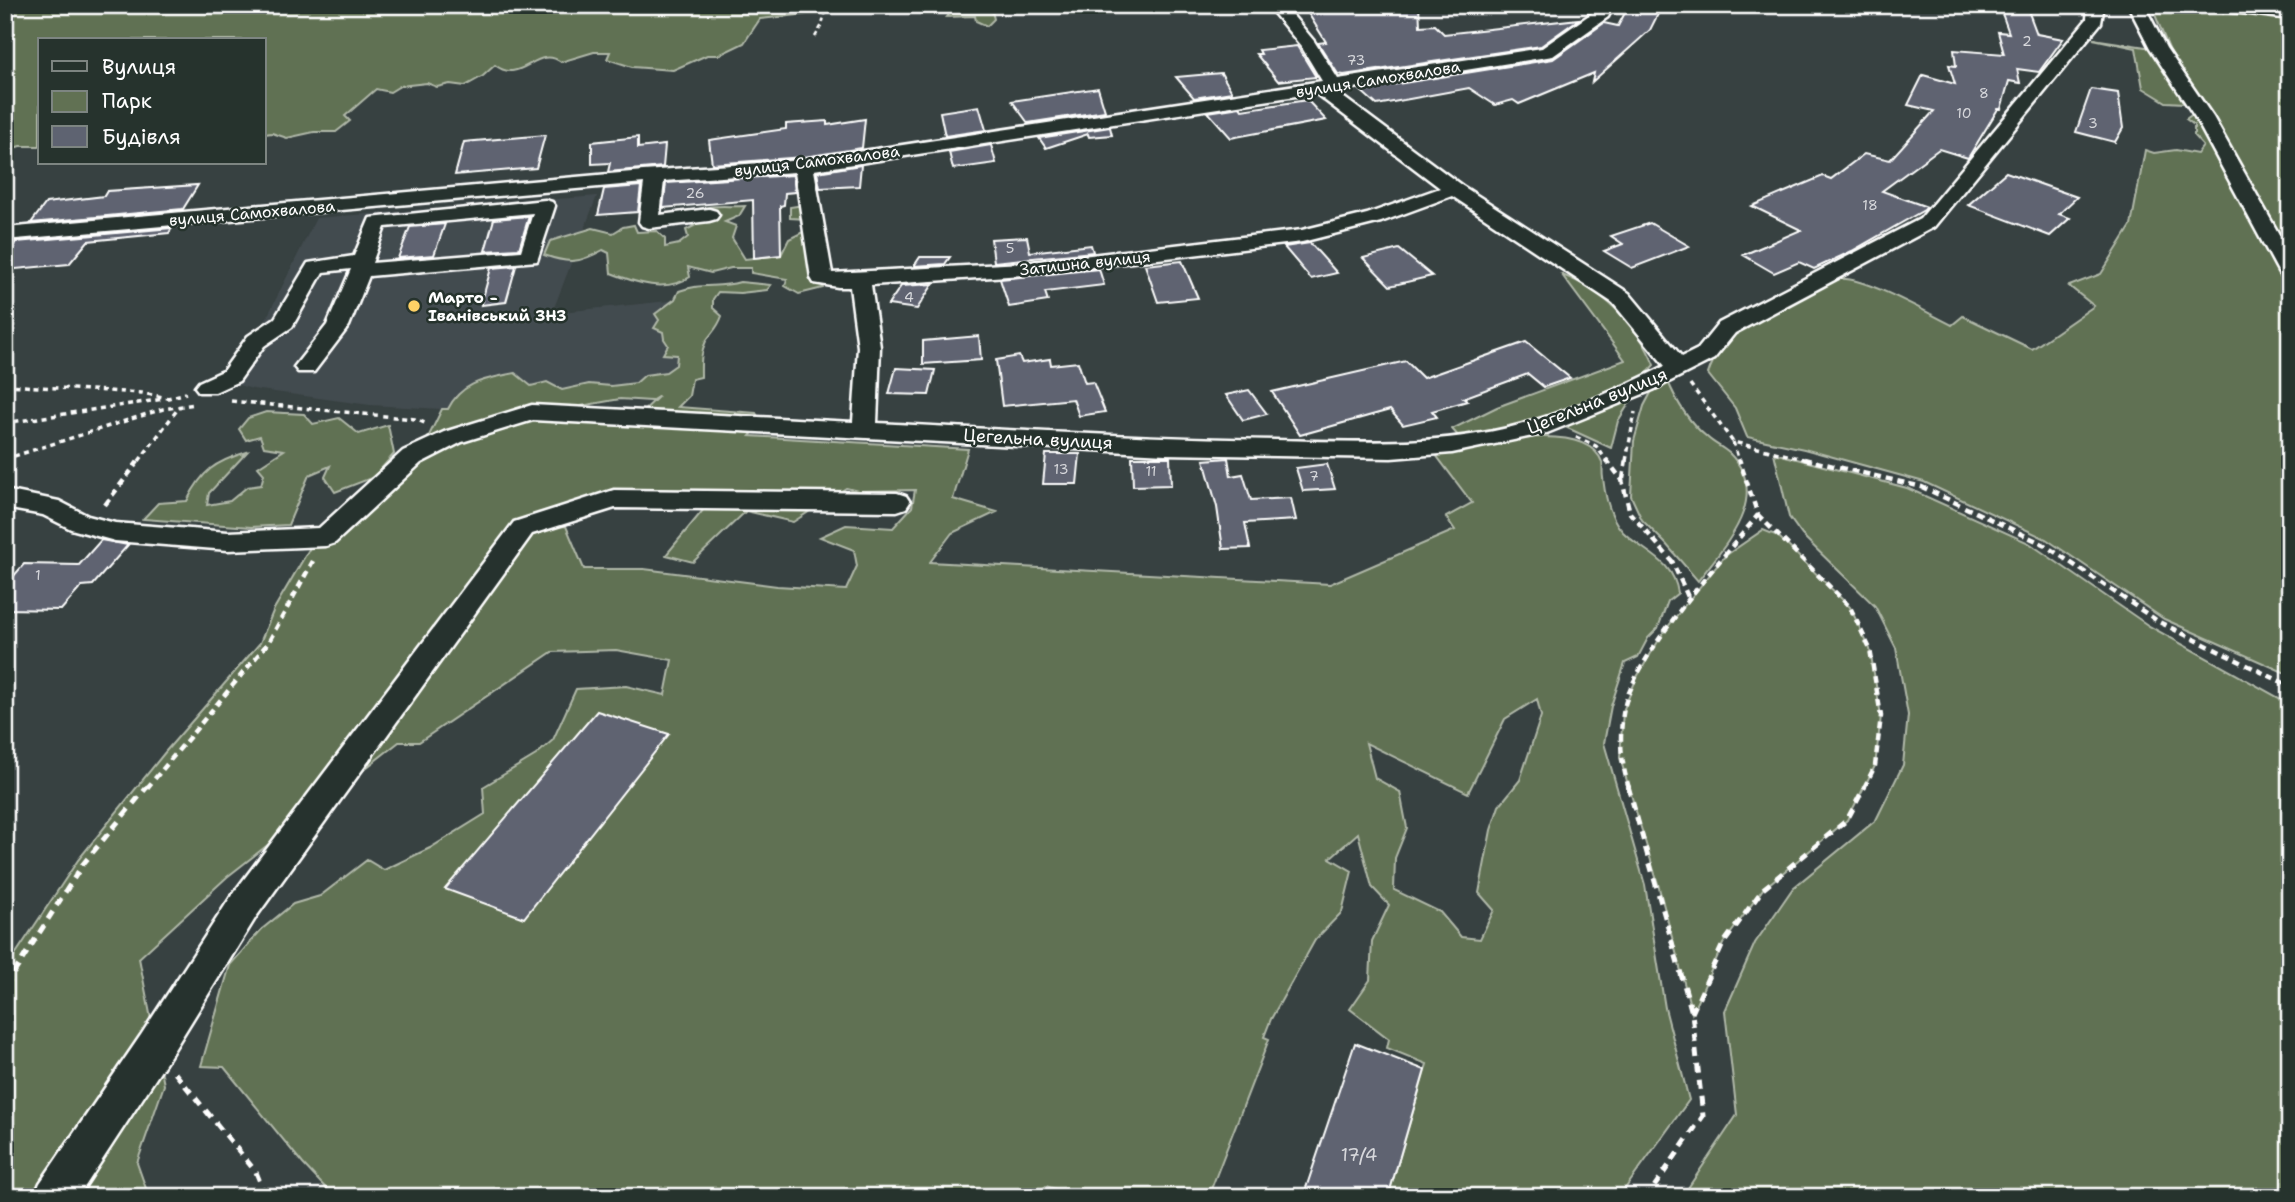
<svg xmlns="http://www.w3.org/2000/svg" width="2295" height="1202" font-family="'Shantell Sans',sans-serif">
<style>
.built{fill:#434b4f}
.green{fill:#617153;stroke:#b0b8a9;stroke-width:2;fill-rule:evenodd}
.building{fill:#5e6371;stroke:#fff;stroke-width:2}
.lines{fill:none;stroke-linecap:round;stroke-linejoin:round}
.minor-casing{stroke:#fff;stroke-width:5}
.path-far3{stroke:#fff;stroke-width:2.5;stroke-dasharray:4.5 3.5;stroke-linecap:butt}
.path-far2{stroke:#fff;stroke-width:3.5;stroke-dasharray:5 4.5;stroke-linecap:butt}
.path-far1{stroke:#fff;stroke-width:4.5;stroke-dasharray:7 5;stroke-linecap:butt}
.path{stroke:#fff;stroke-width:5;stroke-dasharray:9 7;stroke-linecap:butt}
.minor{fill:#26332d;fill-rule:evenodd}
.poi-dot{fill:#ffd166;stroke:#26332d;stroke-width:2.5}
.labels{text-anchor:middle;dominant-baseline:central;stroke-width:5;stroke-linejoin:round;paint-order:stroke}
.number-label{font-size:14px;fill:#d7d8dc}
.far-street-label{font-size:16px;fill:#fff;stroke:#26332d}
.far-poi-label{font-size:16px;font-weight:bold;fill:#fff;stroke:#26332d;text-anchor:start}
.street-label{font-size:18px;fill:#fff;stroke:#26332d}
.near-number-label{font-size:18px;fill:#d7d8dc}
</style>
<rect width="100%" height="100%" fill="#374141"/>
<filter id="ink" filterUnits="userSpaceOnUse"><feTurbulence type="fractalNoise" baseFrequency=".0143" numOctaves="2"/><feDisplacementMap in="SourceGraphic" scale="14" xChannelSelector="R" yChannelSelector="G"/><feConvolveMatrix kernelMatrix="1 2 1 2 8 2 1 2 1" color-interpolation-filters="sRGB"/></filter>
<g filter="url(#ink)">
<path class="built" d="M597,196L552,313L688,299L678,398L442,409L370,405L253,389L234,384L316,218Z"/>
<g class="green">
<path d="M5,5H894L760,19L744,43L719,55H707L673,70L632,67L607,59L610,52H594L561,62C537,44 521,86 495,65L483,76L465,86L450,84L437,87L427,83L400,86L390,92L376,89L345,116L350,121L336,132H314L287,138L272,133L264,134V40H40V146H20L5,151Z"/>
<path d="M1003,5L991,7L994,19L987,26L976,21L975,16L947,17L950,13L918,12L914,6Z"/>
<path d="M2151,5H2290V260L2169,49Z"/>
<path d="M2093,39L2152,48L2198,116L2227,177L2290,294V675L2164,619L2046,539L1924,482L1804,449L1747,437L1735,408L1708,374C1721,331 1772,311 1810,293C1818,289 1829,281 1839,279C1861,275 1930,314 1952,325L1963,316L2032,349L2094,306L2069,286L2101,274L2131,226L2145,150L2154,153L2176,150L2197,154L2203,146L2194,136V125L2186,119L2194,113L2184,103L2166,102L2143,88L2136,48Z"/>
<path d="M810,204L823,288L799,294L785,286L787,279L751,273V268H731L711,273L688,267L690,277C666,293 636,283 611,273L609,253L603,250C580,263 569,264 544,255L550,241L593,228L613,233L623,227L634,225L637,232L657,231L665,239V247L679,244L688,237L686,230L694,226L690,223L695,210C712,204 727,207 745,206L739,216L725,222L736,226L732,238L745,259L781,255L789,239L811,228L808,219L790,218V207Z"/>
<path d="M1562,275C1602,289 1639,326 1654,365L1644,376L1626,385L1531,427L1460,438L1452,429L1497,407L1625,360Z"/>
<path d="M740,282L771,285L767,290L740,293L718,292L713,299V308L722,316C718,328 712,332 706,341C700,353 701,365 701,377L692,379L689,396L678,407L756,413L761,422L636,418L659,396L651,401L620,399L581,406L544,407L517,413L758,427L750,436L968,449L953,499L997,512L952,533L930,562L1330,584L1455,530L1446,517L1472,503L1436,455C1469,446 1584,416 1602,462C1603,466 1602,473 1603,478C1605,496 1610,518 1623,532C1644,553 1673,559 1678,593L1668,601L1658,628L1648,638L1638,657L1625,663L1611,706L1604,743L1645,885L1665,1008L1689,1100L1619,1197H1388L1427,1064L1387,1048L1389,1039L1350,1009L1370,980L1372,941L1389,905L1372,887L1358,833L1330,858L1352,871L1342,912L1315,940L1271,1019L1264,1037L1269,1039L1208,1197H1081L1046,1186L1032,1197H334L303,1164L224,1067L201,1066L230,965L262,929L293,904L320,896L367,860L384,870L430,848L485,814L483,787L536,755L553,740L576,689L626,686L665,695L672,660L616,650L552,652L419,742H399L227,877L139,958L164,1085L137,1163L149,1197H5V970L78,860L166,751L260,643L274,609L311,546L361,508L422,450L442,409H448C462,381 487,379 515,373L531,386L547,382L562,390L589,384L611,386L636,383L645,375L666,372L676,365L677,355L663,354L668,345L664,339L663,332L654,328L659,320L655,314L675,299L679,291C702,282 717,289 740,282ZM846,488L858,491L915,490L912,507L893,528L846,525L820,537L854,550L857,566L846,590L777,586L644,569H584L566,526L527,527L614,499L643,500L640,508L674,510L680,503H709L666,555L693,562L746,511L793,522ZM1537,699L1541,716L1520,780L1499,806L1491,830L1479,893L1494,910L1480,939L1461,937L1440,912L1394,890L1395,858L1407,828L1400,792L1375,778L1366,743L1468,793L1505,719Z"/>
<path d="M1667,379C1676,401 1688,422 1707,437C1713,443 1722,447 1729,453C1773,496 1725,545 1698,581L1665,543L1642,520L1631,496L1634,441L1644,406L1653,389Z"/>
<path d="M1635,394L1618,421L1611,448L1563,426Z"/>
<path d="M266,412L304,414L313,424L339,418L359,434L388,425L394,454L374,477L335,492L325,477L330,466L309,475L288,525L251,527L143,519L158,503L187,501C202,471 214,462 247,452L209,493L207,505L230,501L247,487L261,485L264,474L258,467L284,450L264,447L260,436L246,440L239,429L248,418Z"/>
<path d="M1774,453L1907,488L2029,543L2149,626L2290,704V1197H1682L1737,1115L1725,1011L1755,943L1793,888L1876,820L1903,765L1908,715L1896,648L1875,606L1802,535L1789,517Z"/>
<path d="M1763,530L1778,536L1850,607L1870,649L1881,716L1875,766L1847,820L1763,889L1723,944L1692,1013L1658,884L1620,758L1623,711L1637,677L1663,633L1689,600L1725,556Z"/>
</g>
<g class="building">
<path d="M1303,5H1419L1420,26L1435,25L1444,34L1579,19L1541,46L1344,75L1338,74L1318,43L1326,42Z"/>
<path d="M1629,5L1660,10L1650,30L1592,82L1594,73L1519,104L1513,100L1495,105L1469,88L1377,105L1360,90L1553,59L1604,23L1618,26Z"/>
<path d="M1999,5H2026L2037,34L2063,39L2039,72L2017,69L2020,83L2009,81L2001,109H1998L1968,158L1939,149L1882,191L1927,207L1924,210L1852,251L1814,269L1799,262L1774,273L1743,255L1801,230L1752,206L1823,176L1831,179L1864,154L1890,160L1934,111L1908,105L1923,75L1955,84L1949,65L1956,66L1954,50L2004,54L1998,32L2009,33Z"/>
<path d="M1297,46L1316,77L1278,81L1256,54H1261L1259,50Z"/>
<path d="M1221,73L1232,92L1194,98L1176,77Z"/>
<path d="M1098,88L1105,111L1028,123L1012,101Z"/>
<path d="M2091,89L2118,93L2123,128L2115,142L2076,132Z"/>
<path d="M1307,100L1326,120L1231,138L1208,112L1240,107L1242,110Z"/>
<path d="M979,106L986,130L945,136L940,112Z"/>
<path d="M865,119L862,148L804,157L712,164L709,140L786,129V124L827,121V125Z"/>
<path d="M1110,127L1112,135L1089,137L1088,134L1046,148L1039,138Z"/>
<path d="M545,135L536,168L455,175L464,142Z"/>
<path d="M638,137V148L665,145L663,167L608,172L610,163L592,164V142Z"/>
<path d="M991,145L996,163L953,169L949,152Z"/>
<path d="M861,165L859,186L820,188L817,172Z"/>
<path d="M2006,172L2077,197L2059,214L2070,218L2050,236L1968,205Z"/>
<path d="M793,175L795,192L785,193L784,205L780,206L781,255L754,258L753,200L663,208L666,183Z"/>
<path d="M198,185L183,209L31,223L46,203L104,196L107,191Z"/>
<path d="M641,186L638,212L598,215L604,189Z"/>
<path d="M529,216L519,249L485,251L494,219Z"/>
<path d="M1650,223L1689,246L1632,268L1604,251L1623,244L1611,236Z"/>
<path d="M445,224L434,255L398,258L410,227Z"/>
<path d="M172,228L169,233L88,241L69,264L5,270V256L16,242Z"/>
<path d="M1027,237L1030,252L1091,245L1093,252L994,262L991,239Z"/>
<path d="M1310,243L1337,273L1311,279L1284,247Z"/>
<path d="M1399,249L1432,276L1390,286L1363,258Z"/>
<path d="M920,257H950L945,264L914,266Z"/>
<path d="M1182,261L1198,298L1158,302L1145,265Z"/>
<path d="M516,266L506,302L481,305L491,268Z"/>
<path d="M1099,269L1104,285L1045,292L1048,301L1009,307L1000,279Z"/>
<path d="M933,284L917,309L888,305L901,286Z"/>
<path d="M979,336L981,360L923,364V341Z"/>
<path d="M1526,342L1570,378L1544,387L1528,374L1463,398L1467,401L1432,411L1437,417L1403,425L1390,410L1300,435L1272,392L1406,361L1423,378Z"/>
<path d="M1019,356L1022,363L1050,359L1051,365L1078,362L1085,383L1093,382L1105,412L1079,416L1073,399L1002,406L996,360Z"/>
<path d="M896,368L935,370L929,395L889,394Z"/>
<path d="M1249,390L1267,414L1243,420L1226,395Z"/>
<path d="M1046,454H1080L1077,484H1043Z"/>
<path d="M1132,457H1170L1171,485L1133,486Z"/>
<path d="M1228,458L1231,476L1243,474L1251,500L1291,498L1296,520L1245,523L1250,548L1223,549L1217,507L1204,460Z"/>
<path d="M1327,464L1335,489L1303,491L1296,468Z"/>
<path d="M101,540L128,545L93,585L82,586L61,610L5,609V586L24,564L79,565Z"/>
<path d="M597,711L669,734L524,918L445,889Z"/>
<path d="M1355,1043L1425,1070L1388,1197H1303Z"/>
</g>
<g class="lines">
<defs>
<g id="minor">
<path d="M1267,5H1284L1314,41L1338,79L1542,48L1595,11L1598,5H1614L1608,17L1553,56L1335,91L1461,185L1629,293L1682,357L1698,349L1719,323L1920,219L2087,19L2088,5H2104L2101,23L1934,227L1735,333L1714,359L1653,390L1547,433L1452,453L1391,458L1165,454L533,420L462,442L421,463L335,543L326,546L228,550L115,541L71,529L43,515L5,508V490L59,501L88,516L115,523L228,532L319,528L403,451L444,432L532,405L853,422L858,347L850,287H838L814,283L811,278L795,172L664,181L660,215L709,209L716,211L719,215L716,219L709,221L649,228L642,226L639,222L644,183L5,240V228L643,171L804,160L1322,81L1301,46ZM1315,93L1440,188L1367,214L1302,230L1023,263L832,273L814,170ZM1452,196L1613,303L1665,366C1623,387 1578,407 1533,421C1450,447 1360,442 1275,440C1142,438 1010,430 877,423L880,347L871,285L1023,275L1302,242L1381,222Z"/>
<path d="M2128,5H2144L2166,48L2213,117L2290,254V279L2283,277L2279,273L2195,117L2150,48Z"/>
<path d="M2208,5H2257L2290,9V19L2216,10Z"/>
<path d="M545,200L552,202L555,206L537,261L369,276L349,326L314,372H298L294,367L327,325L351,269L323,272L292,327L264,346L239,381L215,392H199L195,387L199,382L223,371L248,336L275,318L308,263L354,256L370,218ZM533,213L521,251L372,263L385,227Z"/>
<path d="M614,490L897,493L906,496L910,502L906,508L897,511L615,508L532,534L256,917L167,1061L78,1197H34L40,1183L141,1035L232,895L514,522Z"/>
</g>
</defs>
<use href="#minor" class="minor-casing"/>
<path class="path-far3" d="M815,37L822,25L827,5"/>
<g class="path-far2">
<path d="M1690,384L1733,442L1812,461"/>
<path d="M5,385L142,393L168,398L186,393"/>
<path d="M231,401L415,419L427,424"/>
<path d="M5,423L164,399"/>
<path d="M1576,437L1596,446L1607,461"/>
<path d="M1733,442L1739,461"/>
<path d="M5,459L163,409L195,404"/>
<path d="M139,461L180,406"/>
<path d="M1626,461L1635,412"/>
</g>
<g class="path-far1">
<path d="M1606,459L1622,480L1630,513L1672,561L1689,599"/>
<path d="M1804,459L1922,487L2043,544L2159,622L2290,686"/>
<path d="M1623,479L1626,459"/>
<path d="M105,505L140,459"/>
<path d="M1758,515L1850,607L1870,649L1881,716L1875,766L1864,788"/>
<path d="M147,788L268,643L313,561"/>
<path d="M1629,788C1621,762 1619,740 1623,714C1631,658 1721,561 1758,515L1739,459"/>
</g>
<g class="path">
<path d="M1628,786L1692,1013L1703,1116L1647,1197"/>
<path d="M5,987L83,864L148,786"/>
<path d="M1692,1013L1723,944L1763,889L1847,820L1865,786"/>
<path d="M175,1073L256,1172L266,1197"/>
</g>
<use href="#minor" class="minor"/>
</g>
</g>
<circle class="poi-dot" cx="414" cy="306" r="7"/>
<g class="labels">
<g class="number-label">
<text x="2027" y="41">2</text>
<text x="1356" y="60">73</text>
<text x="1984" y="93">8</text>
<text x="1964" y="113">10</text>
<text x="2093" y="123">3</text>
<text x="695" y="193">26</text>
<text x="1870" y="205">18</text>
<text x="1010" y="248">5</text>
<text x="909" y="297">4</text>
<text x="1061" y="469">13</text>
<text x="1151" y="471">11</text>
<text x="1314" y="476">7</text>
<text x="38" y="575">1</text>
</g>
<g class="far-street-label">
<text transform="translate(1378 79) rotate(-9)">вулиця Самохвалова</text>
<text transform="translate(817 161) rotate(-7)">вулиця Самохвалова</text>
<text transform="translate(252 213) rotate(-5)">вулиця Самохвалова</text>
<text transform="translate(1085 263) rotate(-6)">Затишна вулиця</text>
</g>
<g class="far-poi-label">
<text x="428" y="297">Марто -<tspan x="428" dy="18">Іванівський ЗНЗ</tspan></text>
</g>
<g class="street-label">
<text transform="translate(1597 401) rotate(-22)">Цегельна вулиця</text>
<text transform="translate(1038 439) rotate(3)">Цегельна вулиця</text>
</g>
<g class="near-number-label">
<text x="1359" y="1155">17/4</text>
</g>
</g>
<rect width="2295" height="1202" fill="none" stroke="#26332d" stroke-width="28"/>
<rect x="14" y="14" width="2267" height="1174" fill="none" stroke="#fff" stroke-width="2.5" filter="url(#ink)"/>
<rect x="38" y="38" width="228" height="126" fill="#26332d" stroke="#7d8581" stroke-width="2"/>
<rect x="52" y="61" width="35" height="10" fill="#26332d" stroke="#7d8581" stroke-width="2"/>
<text x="102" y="74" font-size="21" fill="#ffffff">Вулиця</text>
<rect x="52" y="91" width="35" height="21" fill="#617153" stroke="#7d8581" stroke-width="2"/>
<text x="102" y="108" font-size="21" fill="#ffffff">Парк</text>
<rect x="52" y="126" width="35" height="21" fill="#5e6371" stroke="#7d8581" stroke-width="2"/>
<text x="102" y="144" font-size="21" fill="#ffffff">Будівля</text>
</svg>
